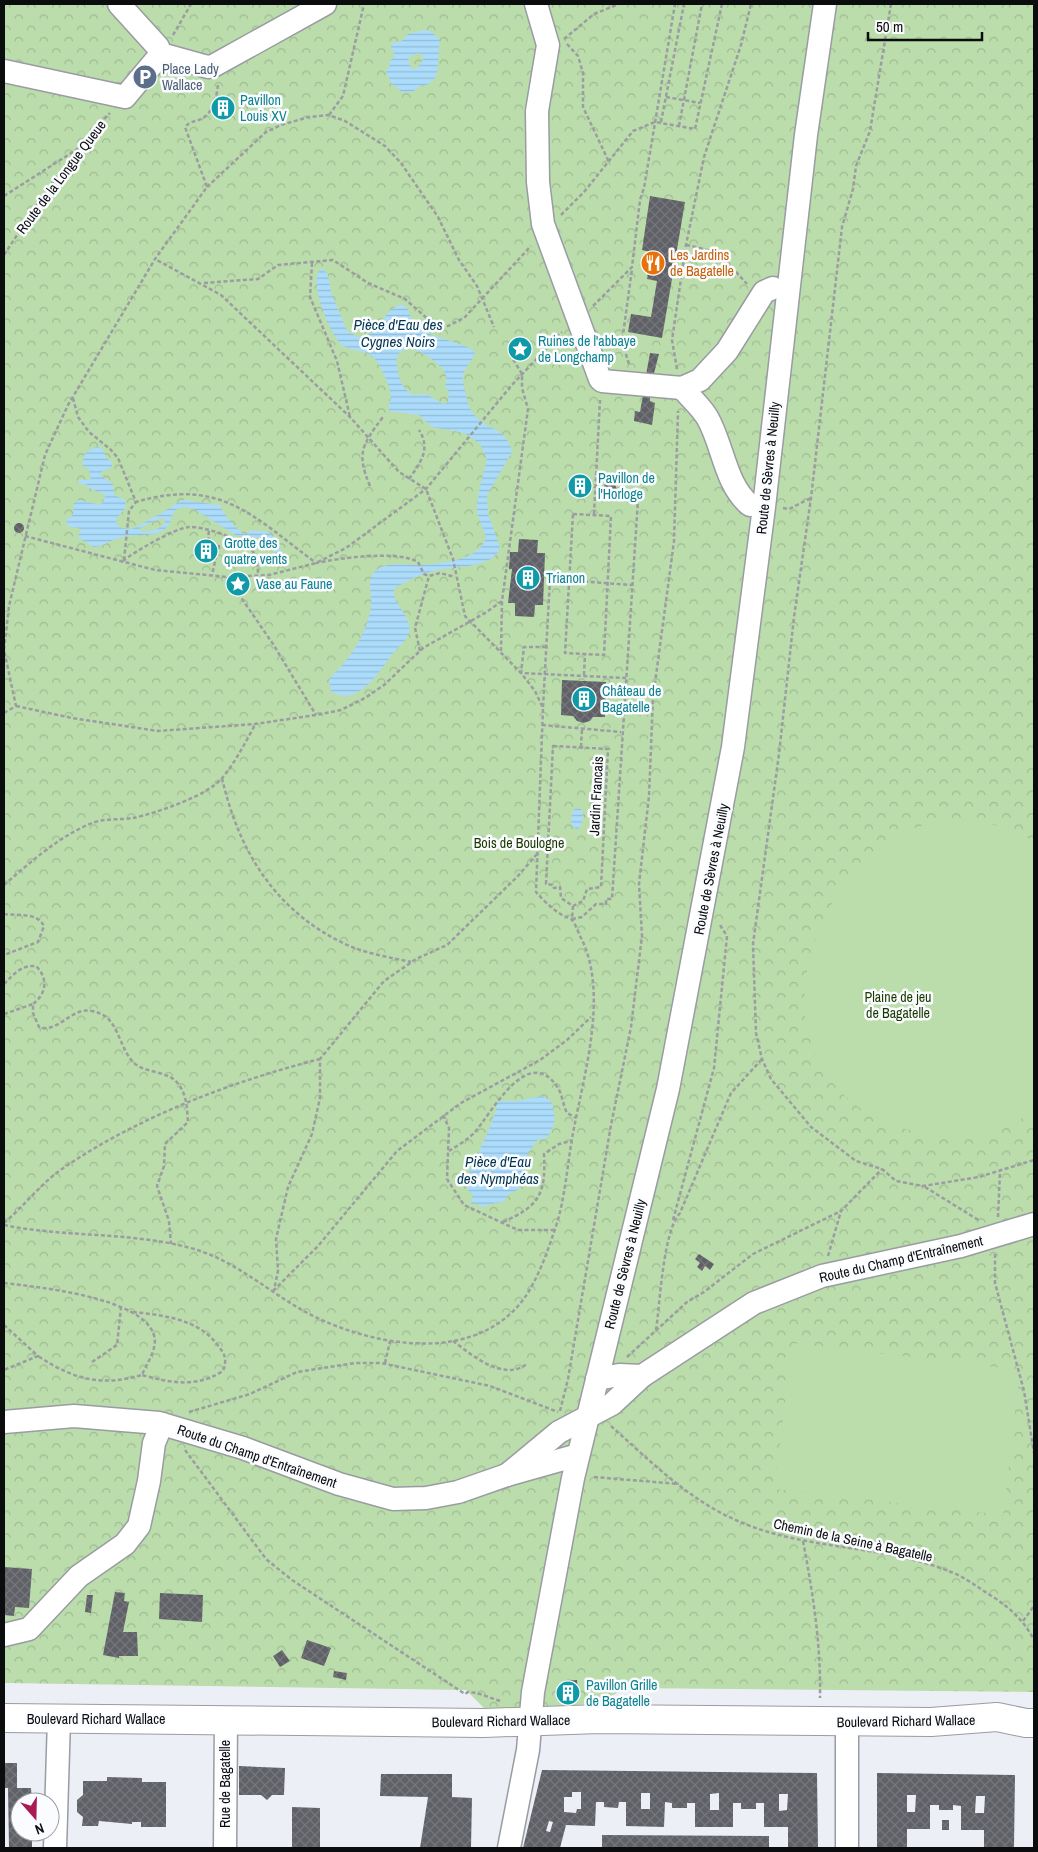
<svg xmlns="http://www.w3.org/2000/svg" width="1038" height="1852" font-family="'Archivo Narrow',sans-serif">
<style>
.park{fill:url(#park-crowns)}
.pitch{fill:#bbdcab}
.water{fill:url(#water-rules);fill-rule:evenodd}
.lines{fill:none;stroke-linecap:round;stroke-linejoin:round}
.stream{stroke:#acdcfb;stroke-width:4.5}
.building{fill:url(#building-cross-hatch);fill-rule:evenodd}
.minor-casing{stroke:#999ca2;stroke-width:25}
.major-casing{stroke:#999ca2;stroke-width:30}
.path{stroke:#9b9da2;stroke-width:2.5;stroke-dasharray:4 2.5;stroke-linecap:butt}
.minor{stroke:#fff;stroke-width:22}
.major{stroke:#fff;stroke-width:28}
.path-bridge{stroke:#9b9da2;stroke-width:2.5;stroke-dasharray:4 2.5;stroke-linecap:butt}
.labels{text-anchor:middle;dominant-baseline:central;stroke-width:5;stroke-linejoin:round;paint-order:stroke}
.service-label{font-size:14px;fill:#4e5e75;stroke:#fbfcff;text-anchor:start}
.culture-label{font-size:14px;fill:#0d838f;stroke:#fbfcff;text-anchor:start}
.street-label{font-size:14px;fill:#0b0c0e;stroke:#fbfcff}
.food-label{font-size:14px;fill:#c56008;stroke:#fbfcff;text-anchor:start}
.park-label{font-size:14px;fill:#1a3901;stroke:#fbfcff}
.water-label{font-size:15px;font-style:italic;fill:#01354e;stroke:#fbfcff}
</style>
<defs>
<pattern id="park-crowns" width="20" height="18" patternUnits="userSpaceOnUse" patternTransform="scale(1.25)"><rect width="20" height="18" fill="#bbdcab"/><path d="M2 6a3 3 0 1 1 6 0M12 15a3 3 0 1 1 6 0" fill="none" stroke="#9fbc92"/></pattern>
<pattern id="water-rules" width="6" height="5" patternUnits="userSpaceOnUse" patternTransform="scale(1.25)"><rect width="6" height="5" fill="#acdcfb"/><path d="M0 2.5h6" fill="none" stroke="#93bcd6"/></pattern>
<pattern id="building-cross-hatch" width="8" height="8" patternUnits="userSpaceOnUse" patternTransform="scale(1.25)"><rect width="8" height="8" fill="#5f6167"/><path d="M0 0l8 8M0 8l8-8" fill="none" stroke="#75767b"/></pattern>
</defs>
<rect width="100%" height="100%" fill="#eceff6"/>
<path class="park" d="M4,4H1034V1692L625,1688L600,1703L512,1710L485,1709L466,1690L4,1683Z"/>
<g class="pitch">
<path d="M967,821L1000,826L1034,841V1110C997,1138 966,1143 921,1133C802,1108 776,996 834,900C849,874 879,841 908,830C927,823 947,822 967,821Z"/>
<path d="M792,1343L1020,1370L1003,1515L775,1489Z"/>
</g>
<g class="water">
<path d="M424,30L431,31L440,40C438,49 439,72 435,78C432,81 428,83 426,86L421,85L414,91L403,93L391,83L386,71L390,65L389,62L395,56L391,47L392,43L401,42L408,34ZM418,53L422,55L423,60L417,68L411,69L408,58Z"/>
<path d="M322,268L328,275L331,292L347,331L358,337C385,335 380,310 400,305L406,306C410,312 411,322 417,327C431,338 469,344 475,352C473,360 465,367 463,376C462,383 465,388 466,395C472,433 506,421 512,452L487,495L488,514L500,547C495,569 450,566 433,571C423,573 402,583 394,589C392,605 412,615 409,632C407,641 399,646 393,653C380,671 357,709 331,691L329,679C350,659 366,636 371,607C373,593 364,578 378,569C389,562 404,565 416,565C436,564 480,562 486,537C483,528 478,519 477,510C476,502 484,469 487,460L480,444L465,433L432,427L419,415L389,411C388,406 391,402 391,396C390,386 382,369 376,360C367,348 353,353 342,345C330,335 306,278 322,268ZM407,348C416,347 444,365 446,375C447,378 446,384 445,387L449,392L448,402L443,404L426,394L415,395L408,392L403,386L399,377L396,360L399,353Z"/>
<path d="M97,446L104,451L106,458L112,462V467L101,472V476L113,484L114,495L125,500L126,507L117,518L116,524L122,528L132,529L169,509L178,502L185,500L219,505L229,520L242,533L248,534L250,530L269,532L279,543L282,556L279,558L263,538L237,536L194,509C167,501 176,522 164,530C150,538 133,533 119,538C110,540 103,547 93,547L78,537L81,529L68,526L66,520L73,515L74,503L79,500L101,505L106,495L87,487L86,482L91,478L88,468L82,465L85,453ZM161,518L166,520C163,529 149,533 140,531V528Z"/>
<path d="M580,808L583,813L582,824L577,830L571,824L572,812L575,809Z"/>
<path d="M542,1096L551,1101C556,1115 556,1129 545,1139H538L528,1153L519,1189L508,1195L503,1202C495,1202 489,1206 480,1207L478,1204H471L473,1195L467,1189C467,1168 475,1162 482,1145C488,1132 495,1116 498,1101H517Z"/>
</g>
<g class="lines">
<path class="stream" d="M81,482H86"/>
</g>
<g class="building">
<circle cx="223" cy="108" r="9"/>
<path d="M650,196L685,202L662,338L628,332L631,314L651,317L657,281L647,279L651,252L642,250Z"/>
<path d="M650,353L659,354L653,377L646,375Z"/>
<path d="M650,394V401L655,403L652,425L634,421L635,411L640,412L643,395Z"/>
<circle cx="580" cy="486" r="6"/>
<circle cx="610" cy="487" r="6"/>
<circle cx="19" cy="528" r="5"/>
<path d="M519,539L538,540L537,553H545L543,605H535L534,617L515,616V603H508L512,569H509L510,552H518Z"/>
<path d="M562,680L606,682L605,717H593L590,721L583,723L577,721L573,716L561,715Z"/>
<path d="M699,1254L714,1264L710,1270L705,1266L702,1271L697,1267L700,1263L695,1259Z"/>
<path d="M4,1567L32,1569L29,1608L15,1607L14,1616L4,1615Z"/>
<path d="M115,1592L125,1593L124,1601L129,1602L123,1632H137L138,1656H119V1658L103,1655Z"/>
<path d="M160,1593L203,1595L202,1622L159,1619Z"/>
<path d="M87,1595H93L91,1613L85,1612Z"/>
<path d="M307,1640L331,1648L324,1666L301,1658Z"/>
<path d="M282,1650L290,1661L280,1667L273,1656Z"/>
<path d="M334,1671L347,1673L346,1680L333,1677Z"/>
<path d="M577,1680L578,1698L568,1700L559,1699L558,1688L563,1687V1681Z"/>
<path d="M4,1763H17V1788H31L32,1802H20V1832H32V1848H9L8,1788H4Z"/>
<path d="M239,1766L285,1768L284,1795H272L267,1800L261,1795H239Z"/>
<path d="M542,1770L817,1773L818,1848H788V1827H764V1803H756V1809H741V1803H733V1827H695V1803H687V1808H672V1803L665,1802L664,1827L626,1826V1802H619L618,1808L604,1807V1802H596L595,1826L566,1825L560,1848H523ZM572,1792H581V1809H577L576,1813L564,1812V1797H572ZM641,1793H650V1809H641ZM719,1793V1810H710V1794ZM779,1794H788L787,1810L779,1811ZM549,1821L553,1822L550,1832L546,1831Z"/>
<path d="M877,1773L1015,1775L1014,1848H984V1830H961V1806L953,1805V1810H939V1805H930V1829H907V1848H877ZM907,1795H916L915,1812H907ZM976,1796H985L984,1813H975Z"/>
<path d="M381,1774H452V1797L472,1798L471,1848H420L428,1797L380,1796Z"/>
<path d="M107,1777L142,1778V1782H166V1827H141V1822H132V1824L99,1821L98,1826H82L83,1817L77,1812V1800L83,1795V1781H107Z"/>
<path d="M292,1807L320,1808V1848H292Z"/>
<rect x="942" y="1820" width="7" height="10"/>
<path d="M602,1835L769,1836V1848H602Z"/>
</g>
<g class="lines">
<defs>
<g id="minor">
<path d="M119,4L158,47L161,54"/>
<path d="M536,4L548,45L537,111L538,182L543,224L600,379L602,381L682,388"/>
<path d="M161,54L208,67L213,66L325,4"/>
<path d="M4,71L125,97L161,54"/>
<path d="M750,505C725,485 723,444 707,417C701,407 690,397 682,388L700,380L727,351L764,292L773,288"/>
<path d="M597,1379L619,1375L642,1376"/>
<path d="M4,1422L74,1416L159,1423L243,1448L339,1484L393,1499L426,1498L458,1492L507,1475L578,1455"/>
<path d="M507,1475L559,1432L612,1404L642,1376L754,1303L822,1276L961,1246L1034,1224"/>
<path d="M4,1635L29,1629L79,1576L125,1544L139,1526L149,1481L154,1443L162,1424"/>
<path d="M847,1722V1848"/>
<path d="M55,1848L59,1719"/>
<path d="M225,1848L226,1720"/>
<path d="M509,1848L528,1750L533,1692L573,1478L668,1089L733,747L764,507L806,135L825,4"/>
</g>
<path id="major" d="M4,1718L484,1723L599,1719L931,1722L997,1717L1026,1723H1034"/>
</defs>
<use href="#minor" class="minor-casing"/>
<use href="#major" class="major-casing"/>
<g class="path">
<path d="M891,4L870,131L856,166L853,189L842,227L811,498L794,617L779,754L753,944L756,1033L762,1059L771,1079L811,1127L856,1161L882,1169L896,1181L923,1186L979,1177L1034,1160"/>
<path d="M173,35L191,4"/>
<path d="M564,39L594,14L619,4"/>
<path d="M567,44L578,56L583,73V107L609,162"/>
<path d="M666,97L700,103"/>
<path d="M329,115L343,96L364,4"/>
<path d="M661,122L684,4"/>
<path d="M679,126L702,4"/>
<path d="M207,187L266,132L281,125L309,117L329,115L345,121L385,146L401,163L438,217L459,260L477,286L494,327"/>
<path d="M4,196L79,148"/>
<path d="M561,215L584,192L633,131L655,122L695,129L722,4"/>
<path d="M686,245C723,252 723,258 747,284"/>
<path d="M4,255C36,206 69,155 110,113"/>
<path d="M312,263L310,297L337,361L350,417"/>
<path d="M204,283L258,279L278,265L333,260L368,283L405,299L429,320L448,326L464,318L531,246"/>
<path d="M593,306L632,267L640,200L644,188L675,4"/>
<path d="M629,364L622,342L632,269"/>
<path d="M677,369L672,340L686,245L704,157L741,45L751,4"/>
<path d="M73,398L78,417L89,432L110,449L118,458L136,502C220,477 253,516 316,563C340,558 397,550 418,562L424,574L429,576L440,573L455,577"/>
<path d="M409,479C421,462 431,449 419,430"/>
<path d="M370,486C356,453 362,445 383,417"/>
<path d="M783,508L789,509L811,498"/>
<path d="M573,514L611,516L604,655L565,653Z"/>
<path d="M594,514L600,400"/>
<path d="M209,531L208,537L216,557L212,575"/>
<path d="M25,536L155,570L227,577L269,575L316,563L346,548L426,489L511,386L562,332"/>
<path d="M209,549V548"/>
<path d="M214,553L219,549V546H217"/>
<path d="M124,560L129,511L136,502"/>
<path d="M123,561C134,552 175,528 189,527C203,526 241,539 251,549C257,556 258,567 258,575"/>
<path d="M227,577L273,644L316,715"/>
<path d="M546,647H524L521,673L626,678"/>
<path d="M420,651L415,628L429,576"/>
<path d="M501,651L502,601"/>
<path d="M584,675L585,654"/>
<path d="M16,706L72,718L158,731L255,724L316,715L341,710L365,698L384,685L423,648L485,613L502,601L528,409L522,388V374L510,354"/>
<path d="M543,707L550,579L632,585"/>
<path d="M4,713L16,706L4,650L9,606L45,455L68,405L155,259L207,187L185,127C191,120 197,122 203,118C214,111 217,95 218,84"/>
<path d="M542,725L621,732"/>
<path d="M553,746L608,749L601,887L587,889L583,901L573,906L561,898L560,887L554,888L553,885L546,884Z"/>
<path d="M581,747L582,729"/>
<path d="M222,778C238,849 274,909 341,942C362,953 388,957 411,962"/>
<path d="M537,854L517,877L447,945L416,959L384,981L320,1059V1098L312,1134L288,1187L276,1239L278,1271L274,1290L318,1246L397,1151L461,1103L540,1060L567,1040L591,1017"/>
<path d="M4,885C32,861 60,835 95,822C108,818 121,820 133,818C156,813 208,796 223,777C236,761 245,743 255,725"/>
<path d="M573,906L572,919L582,917L596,904H606V899H612L638,500"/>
<path d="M4,914C18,916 37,912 44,926L38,942L4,955"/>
<path d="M4,984C14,974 21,965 36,966C49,979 46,994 33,1004"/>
<path d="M4,1014L33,1004V1013L39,1027C58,1034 72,1006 92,1011C120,1016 117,1046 134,1063C146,1074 169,1070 179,1085C187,1096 187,1109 188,1122L165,1144L164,1166L157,1186L169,1221L171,1244"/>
<path d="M443,1115L449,1128L447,1179L464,1205L518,1230H555"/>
<path d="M449,1151C457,1146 467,1140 474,1133C490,1116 528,1041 558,1088C562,1094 563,1105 567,1113L576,1118"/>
<path d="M925,1187L980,1221"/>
<path d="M998,1217L1000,1172"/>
<path d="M673,1220L714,1068L727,936L720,925"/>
<path d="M503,1222C540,1206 546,1193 544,1154L559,1144L571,1141"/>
<path d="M4,1223C23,1207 39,1186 59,1171C135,1118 230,1082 320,1059"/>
<path d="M4,1225C70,1239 149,1230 211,1255C251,1272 284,1304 324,1321C386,1348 476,1361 523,1300C537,1281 547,1253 554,1232C566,1199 567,1162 574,1128C585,1071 609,990 580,936C578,932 575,922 571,919C568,917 565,917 562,915C552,909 543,900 536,892L543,708L535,691L521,673L465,616L453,559L426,489L399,472L350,417L221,295L155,259"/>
<path d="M995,1254V1283L1024,1391L1034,1453"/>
<path d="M828,1256L841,1211L882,1169"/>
<path d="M4,1283C37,1287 142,1297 154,1335C158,1348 147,1363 142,1375C100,1387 73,1379 38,1356"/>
<path d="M133,1312C162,1315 197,1319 216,1343C224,1353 228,1358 223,1371C196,1388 171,1383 142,1375"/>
<path d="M4,1325L38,1356L4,1370"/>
<path d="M656,1330C660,1304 663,1231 680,1213L731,1093L762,1059"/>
<path d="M453,1341C472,1355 503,1382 527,1364"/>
<path d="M627,1357L687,1302L704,1292L753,1254L841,1211"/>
<path d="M92,1362L117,1345L121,1307"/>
<path d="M385,1363L390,1341"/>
<path d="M560,1411L568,1379L611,1125L631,1027L642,936L639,884L649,796L653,698L674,541L678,411"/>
<path d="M189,1412L250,1394L297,1372L355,1363H381L490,1386L558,1412"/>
<path d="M611,1426C649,1460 690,1501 738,1521C806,1551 883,1544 951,1572C965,1577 977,1587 990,1595C1009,1607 1023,1619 1034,1640"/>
<path d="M185,1450L266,1559L292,1580L465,1694L468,1692L477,1693L500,1701"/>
<path d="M594,1477L679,1484"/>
<path d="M803,1541C813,1594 821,1644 820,1698"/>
<path d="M1023,1621L1034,1606"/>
</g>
<use href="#minor" class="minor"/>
<use href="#major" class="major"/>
<path class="path-bridge" d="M209,548L217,546"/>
</g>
<defs>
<symbol id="parking-disc" viewBox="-11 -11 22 22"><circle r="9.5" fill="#5c6f8a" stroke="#fbfcff"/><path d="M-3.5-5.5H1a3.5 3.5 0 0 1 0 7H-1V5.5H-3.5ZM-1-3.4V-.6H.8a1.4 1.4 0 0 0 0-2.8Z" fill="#fff"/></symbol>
<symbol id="building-disc" viewBox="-11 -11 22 22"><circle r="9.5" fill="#0f9aa8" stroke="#fbfcff"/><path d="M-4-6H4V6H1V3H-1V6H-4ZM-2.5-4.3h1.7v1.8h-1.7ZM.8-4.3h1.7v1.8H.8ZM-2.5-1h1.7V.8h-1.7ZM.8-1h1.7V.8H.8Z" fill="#fff"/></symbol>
<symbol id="restaurant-disc" viewBox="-11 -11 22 22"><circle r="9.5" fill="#e8710a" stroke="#fbfcff"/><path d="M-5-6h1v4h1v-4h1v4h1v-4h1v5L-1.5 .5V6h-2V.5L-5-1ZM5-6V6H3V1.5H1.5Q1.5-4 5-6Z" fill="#fff"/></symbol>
<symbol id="sight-disc" viewBox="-11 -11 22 22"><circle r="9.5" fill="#0f9aa8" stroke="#fbfcff"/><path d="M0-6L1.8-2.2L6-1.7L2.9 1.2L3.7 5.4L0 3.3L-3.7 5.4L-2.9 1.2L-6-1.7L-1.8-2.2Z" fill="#fff"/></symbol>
</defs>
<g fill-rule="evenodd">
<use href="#parking-disc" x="131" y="63" width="28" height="28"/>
<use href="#building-disc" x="209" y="94" width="28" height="28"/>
<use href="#restaurant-disc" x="639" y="249" width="28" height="28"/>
<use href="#sight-disc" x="506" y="335" width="28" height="28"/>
<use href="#building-disc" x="566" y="472" width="28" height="28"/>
<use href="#building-disc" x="192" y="537" width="28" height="28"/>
<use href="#building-disc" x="514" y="564" width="28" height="28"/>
<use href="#sight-disc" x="224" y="570" width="28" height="28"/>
<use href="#building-disc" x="570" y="685" width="28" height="28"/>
<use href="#building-disc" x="554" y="1679" width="28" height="28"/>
</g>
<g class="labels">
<g class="service-label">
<text x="162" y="69">Place Lady<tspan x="162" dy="16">Wallace</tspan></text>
</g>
<g class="culture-label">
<text x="240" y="100">Pavillon<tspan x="240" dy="16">Louis XV</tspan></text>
<text x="538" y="341">Ruines de l'abbaye<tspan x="538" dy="16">de Longchamp</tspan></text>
<text x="598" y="478">Pavillon de<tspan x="598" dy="16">l'Horloge</tspan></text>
<text x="224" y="543">Grotte des<tspan x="224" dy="16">quatre vents</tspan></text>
<text x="546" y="578">Trianon</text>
<text x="256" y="584">Vase au Faune</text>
<text x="602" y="691">Château de<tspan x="602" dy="16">Bagatelle</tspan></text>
<text x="586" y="1685">Pavillon Grille<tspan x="586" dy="16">de Bagatelle</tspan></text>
</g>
<g class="street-label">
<text transform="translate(61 177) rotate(-53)">Route de la Longue Queue</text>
<text transform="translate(768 468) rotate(-84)">Route de Sèvres à Neuilly</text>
<text transform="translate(596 796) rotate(-87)">Jardin Francais</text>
<text transform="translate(711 869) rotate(-79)">Route de Sèvres à Neuilly</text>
<text transform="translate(901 1259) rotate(-13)">Route du Champ d'Entraînement</text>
<text transform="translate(625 1264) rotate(-76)">Route de Sèvres à Neuilly</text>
<text transform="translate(257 1456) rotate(19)">Route du Champ d'Entraînement</text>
<text transform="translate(853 1540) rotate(12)">Chemin de la Seine à Bagatelle</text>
<text x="96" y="1719">Boulevard Richard Wallace</text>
<text transform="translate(501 1721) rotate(-1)">Boulevard Richard Wallace</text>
<text transform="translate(906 1721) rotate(-1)">Boulevard Richard Wallace</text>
<text transform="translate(225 1784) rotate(-90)">Rue de Bagatelle</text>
</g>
<g class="food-label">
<text x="670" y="255">Les Jardins<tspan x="670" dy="16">de Bagatelle</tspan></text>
</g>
<g class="park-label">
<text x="519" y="843">Bois de Boulogne</text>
<text x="898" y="997">Plaine de jeu<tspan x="898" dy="16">de Bagatelle</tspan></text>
</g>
<g class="water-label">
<text x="398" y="324">Pièce d'Eau des<tspan x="398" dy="17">Cygnes Noirs</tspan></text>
<text x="498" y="1161">Pièce d'Eau<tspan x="498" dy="17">des Nymphéas</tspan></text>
</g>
</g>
<rect width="1038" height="1852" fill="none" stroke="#0b0c0e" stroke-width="10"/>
<g transform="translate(35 1817) rotate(160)"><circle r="24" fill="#fbfcff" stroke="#9b9c9f"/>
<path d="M0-4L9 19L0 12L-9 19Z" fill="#aa1b56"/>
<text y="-8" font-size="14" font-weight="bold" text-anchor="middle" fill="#0b0c0e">N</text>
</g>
<path d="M868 32v8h114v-8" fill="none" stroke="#0b0c0e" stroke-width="2.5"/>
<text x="876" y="32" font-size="15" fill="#0b0c0e" stroke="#fbfcff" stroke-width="4" paint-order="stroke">50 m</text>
</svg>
